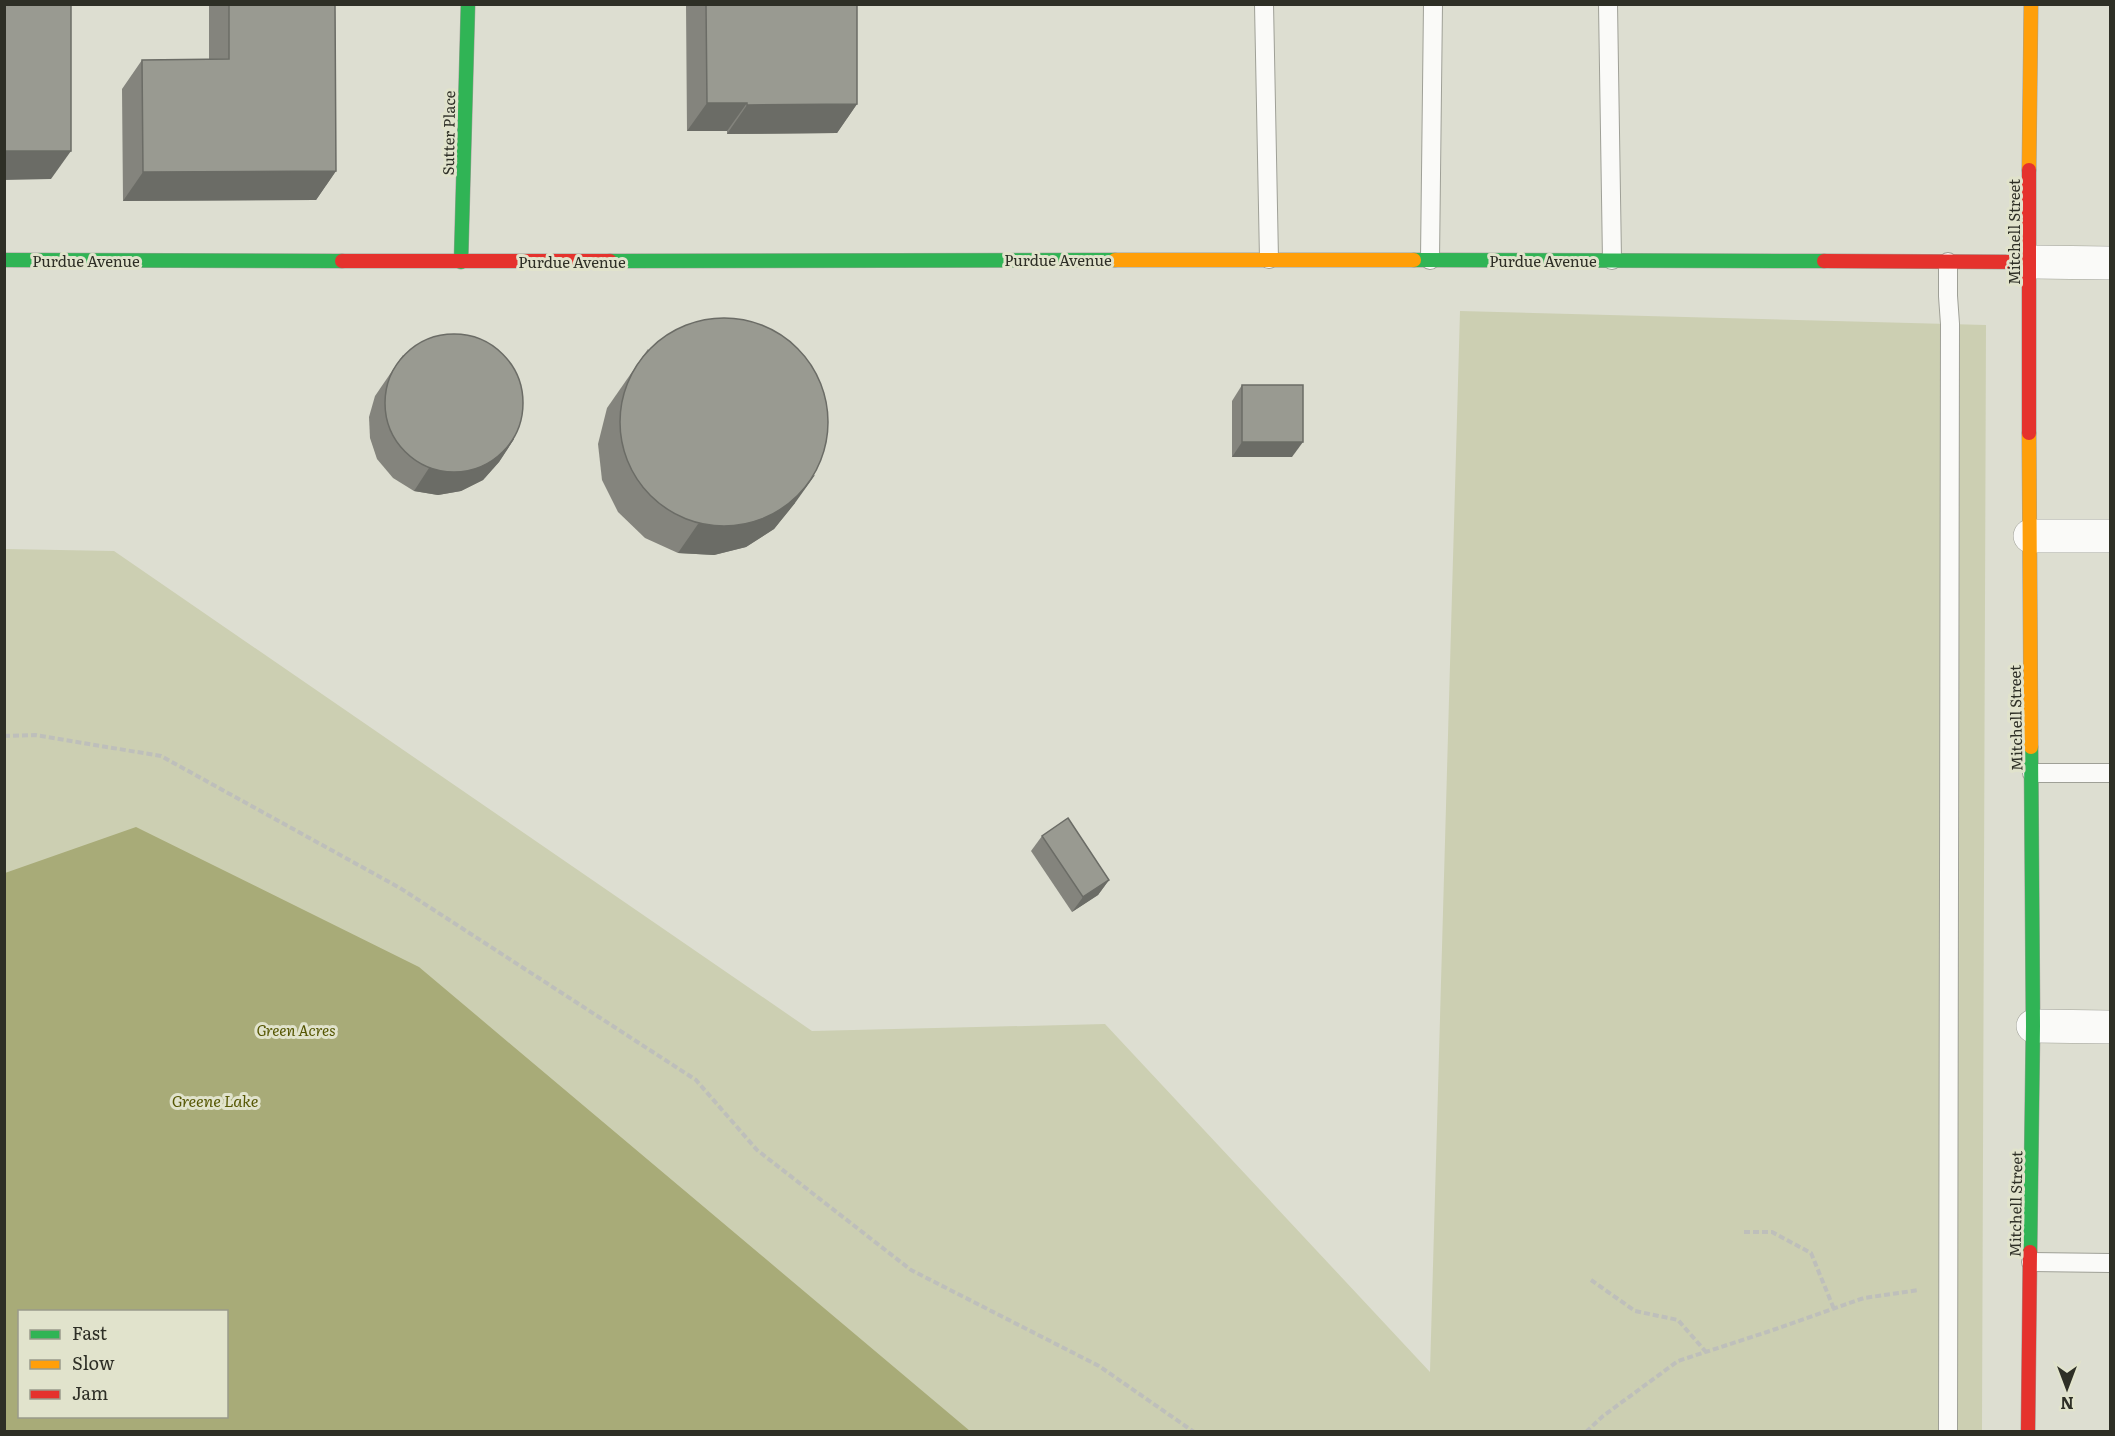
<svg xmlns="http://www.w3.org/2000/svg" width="2115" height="1436" font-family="Literata,serif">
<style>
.green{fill:#cccfb2;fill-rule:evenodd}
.water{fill:#a8ab78;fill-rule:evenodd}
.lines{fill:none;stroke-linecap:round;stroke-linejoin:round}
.lane-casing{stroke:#9fa097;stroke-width:20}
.street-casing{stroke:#9fa097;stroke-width:34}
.fast-casing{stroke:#9fa097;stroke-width:15}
.slow-casing{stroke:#9fa097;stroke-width:15}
.jam-casing{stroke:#9fa097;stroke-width:15}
.path{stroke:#bebfbb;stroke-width:4;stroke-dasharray:6 3;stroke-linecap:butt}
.lane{stroke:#fafaf8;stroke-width:18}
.street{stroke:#fafaf8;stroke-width:33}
.fast{stroke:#30b455;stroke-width:14}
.slow{stroke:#ff9f0a;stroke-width:14}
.jam{stroke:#e5322d;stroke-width:14}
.wall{fill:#84847d}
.shaded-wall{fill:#6b6c66}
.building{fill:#999a91;stroke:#6b6c66;stroke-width:1.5}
.labels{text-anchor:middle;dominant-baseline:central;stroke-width:6;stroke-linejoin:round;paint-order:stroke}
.street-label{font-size:15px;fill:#2e2f26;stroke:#e1e3cc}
.park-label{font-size:15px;font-style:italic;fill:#555602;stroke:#e1e3cc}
.water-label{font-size:16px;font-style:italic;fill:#565704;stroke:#e1e3cc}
</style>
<rect width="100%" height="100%" fill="#ddded1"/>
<path class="green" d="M1460,311L1986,325L1982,1431L5,1432V549L114,551L812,1031L1105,1024L1430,1372ZM20,1312H226V1416H20Z"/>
<path class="water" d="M136,827L419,967L970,1431H5V873ZM20,1312H226V1416H20Z"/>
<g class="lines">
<defs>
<g id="lane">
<path d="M1264,4L1269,259"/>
<path d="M1608,4L1612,260"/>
<path d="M1430,260L1433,4"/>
<path d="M1948,262V296L1950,324L1948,1432"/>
<path d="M2032,773H2110"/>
<path d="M2031,1262L2110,1263"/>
</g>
<g id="street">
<path d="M2028,262L2110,263"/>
<path d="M2030,536H2110"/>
<path d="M2033,1026L2110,1027"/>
</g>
<g id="fast">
<path d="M4,260L342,261"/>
<path d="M1414,260L1824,261"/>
<path d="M610,261L1115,260"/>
<path d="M461,262L468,4"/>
<path d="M2030,1252L2033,1026L2031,747"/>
</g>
<g id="slow">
<path d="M2029,170L2031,4"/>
<path d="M1115,260H1414"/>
<path d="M2029,433L2031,747"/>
</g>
<g id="jam">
<path d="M2029,170V433"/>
<path d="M342,261H610"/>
<path d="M1824,261L2028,262"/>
<path d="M2028,1432L2030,1252"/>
</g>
</defs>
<use href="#lane" class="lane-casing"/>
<use href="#street" class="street-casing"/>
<use href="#fast" class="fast-casing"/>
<use href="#slow" class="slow-casing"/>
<use href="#jam" class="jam-casing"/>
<g class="path">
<path d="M4,736L35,735L161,756L400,888L696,1080L757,1150L911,1270L1099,1366L1194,1432"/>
<path d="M1744,1232H1772L1811,1253L1834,1309"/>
<path d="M1591,1280L1635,1311L1678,1320L1706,1352"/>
<path d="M1586,1432L1603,1416L1678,1361L1767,1332L1864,1298L1919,1290"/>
</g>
<use href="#lane" class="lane"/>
<use href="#street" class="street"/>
<use href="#fast" class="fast"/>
<use href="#slow" class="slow"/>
<use href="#jam" class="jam"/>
</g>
<g class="wall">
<path d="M209,4H335L336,171L316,200L123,201L122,89L142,60H209Z"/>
<path d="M686,4H857V104L837,133L727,134V131H687Z"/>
<path d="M648,349L795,503L774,529L746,547L714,555L678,553L645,538L618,512L602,480L598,444L607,408Z"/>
<path d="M403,355L514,439L499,462L483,480L461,491L438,495L414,491L393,478L377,459L370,438L369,417L375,396Z"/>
<path d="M1242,385L1292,457H1232V401Z"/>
<path d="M1042,836L1109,880L1098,895L1072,912L1031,851Z"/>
</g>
<g class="shaded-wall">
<path d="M707,103H747L727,131H687Z"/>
<path d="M857,104L837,133L727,134L747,105Z"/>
<path d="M4,151H71L51,179L4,180Z"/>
<path d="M336,171L316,200L123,201L143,172Z"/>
<path d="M514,439L499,462L483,480L461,491L438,495L414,491L429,468Z"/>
<path d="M1242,442H1303L1292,457H1232Z"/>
<path d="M815,475L795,503L774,529L746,547L714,555L678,553L698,524Z"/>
<path d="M1109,880L1098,895L1072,912L1083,897Z"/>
</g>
<g class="building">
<rect x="4" y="4" width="67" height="147"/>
<path d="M229,4H335L336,171L143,172L142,60L229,59Z"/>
<path d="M706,4H857V104L747,105V103H707Z"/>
<circle cx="724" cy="422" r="104"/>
<circle cx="454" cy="403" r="69"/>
<rect x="1242" y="385" width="61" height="57"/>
<path d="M1068,818L1109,880L1083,897L1042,836Z"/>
</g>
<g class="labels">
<g class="street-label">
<text transform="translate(448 133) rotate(-89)">Sutter Place</text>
<text transform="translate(2013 232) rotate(-90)">Mitchell Street</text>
<text x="1058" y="259">Purdue Avenue</text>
<text x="86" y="260">Purdue Avenue</text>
<text x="1543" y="260">Purdue Avenue</text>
<text x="572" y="261">Purdue Avenue</text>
<text transform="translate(2015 718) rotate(-91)">Mitchell Street</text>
<text transform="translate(2015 1204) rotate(-89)">Mitchell Street</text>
</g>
<g class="park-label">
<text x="296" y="1029">Green Acres</text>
</g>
<g class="water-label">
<text x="215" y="1100">Greene Lake</text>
</g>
</g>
<rect width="2115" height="1436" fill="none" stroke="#2e2f26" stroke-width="12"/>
<rect x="18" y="1310" width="210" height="108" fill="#e1e3cc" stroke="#999b8a" stroke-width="1.5"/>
<rect x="30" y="1330" width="30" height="9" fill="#30b455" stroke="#999b8a" stroke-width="1.5"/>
<text x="72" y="1340" font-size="18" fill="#2e2f26">Fast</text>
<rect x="30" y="1360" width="30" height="9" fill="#ff9f0a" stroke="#999b8a" stroke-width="1.5"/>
<text x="72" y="1370" font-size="18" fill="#2e2f26">Slow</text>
<rect x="30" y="1390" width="30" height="9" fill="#e5322d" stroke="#999b8a" stroke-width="1.5"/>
<text x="72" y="1400" font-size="18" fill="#2e2f26">Jam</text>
<g transform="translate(2067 1388) rotate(180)" stroke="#e1e3cc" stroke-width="4.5" paint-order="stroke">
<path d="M0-4.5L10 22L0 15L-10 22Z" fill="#2e2f26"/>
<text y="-9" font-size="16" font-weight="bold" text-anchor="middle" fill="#2e2f26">N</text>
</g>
</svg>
